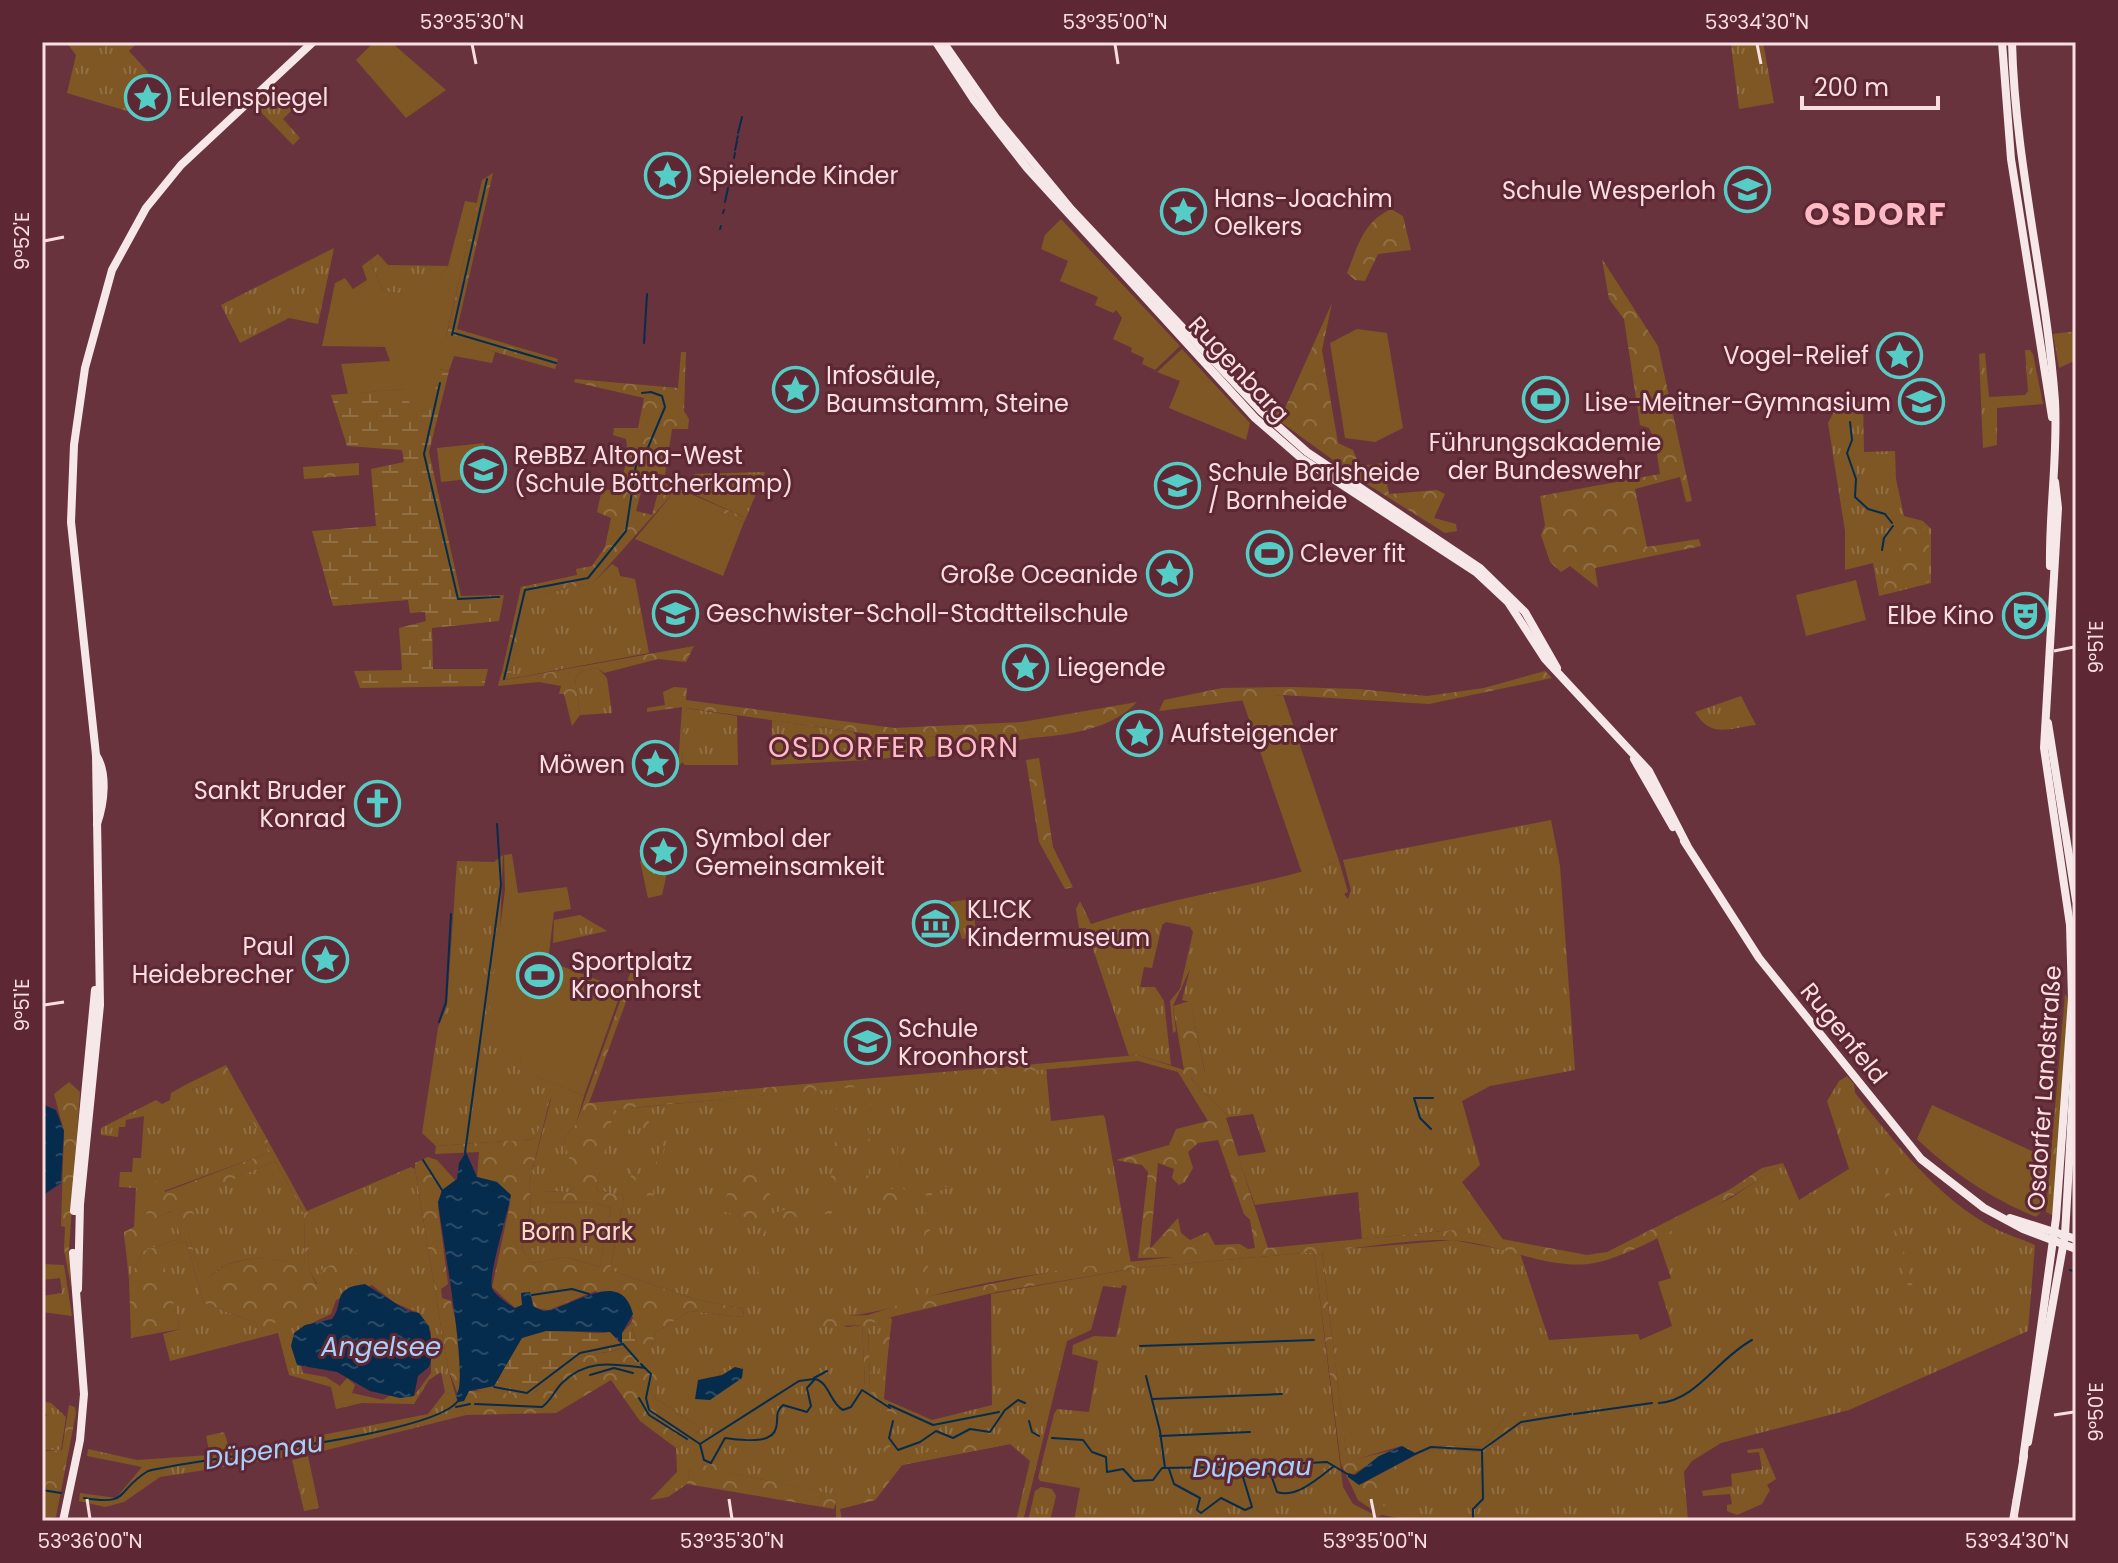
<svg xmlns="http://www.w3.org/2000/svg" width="2118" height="1563" font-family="Poppins,sans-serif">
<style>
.grass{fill:url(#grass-tufts);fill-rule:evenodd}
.forest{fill:url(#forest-crowns);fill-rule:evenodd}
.wetland{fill:url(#wetland-marsh)}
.garden{fill:#7e5725}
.water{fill:url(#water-ripples)}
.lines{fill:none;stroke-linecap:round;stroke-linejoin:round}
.stream{stroke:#062c4d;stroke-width:2}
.major{stroke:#f6e8e9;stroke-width:8}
.ticks{fill:none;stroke:#fadee2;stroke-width:3}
.labels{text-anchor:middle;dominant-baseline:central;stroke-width:6;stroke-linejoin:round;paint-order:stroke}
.poi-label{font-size:24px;fill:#fadee2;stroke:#5d2833;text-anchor:start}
.street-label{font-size:24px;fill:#fadee2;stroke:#5d2833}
.park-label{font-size:24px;fill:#f8ddc0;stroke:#5d2833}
.water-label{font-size:26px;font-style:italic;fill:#a8d0fa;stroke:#5d2833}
.quarter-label{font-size:28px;letter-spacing:2px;fill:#febbc5;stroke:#5d2833}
.district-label{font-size:32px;font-weight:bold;letter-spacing:2px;fill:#febbc5;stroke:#5d2833}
.neatline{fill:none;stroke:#fadee2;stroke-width:3}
.ticks-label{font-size:20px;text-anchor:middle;fill:#fadee2}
</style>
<defs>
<pattern id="grass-tufts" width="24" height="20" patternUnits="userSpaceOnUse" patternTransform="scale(2)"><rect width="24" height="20" fill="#7e5725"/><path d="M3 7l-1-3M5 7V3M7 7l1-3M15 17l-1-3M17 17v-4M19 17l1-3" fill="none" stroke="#916f44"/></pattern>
<pattern id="forest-crowns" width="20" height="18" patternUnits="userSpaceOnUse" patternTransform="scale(2)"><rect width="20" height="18" fill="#7e5725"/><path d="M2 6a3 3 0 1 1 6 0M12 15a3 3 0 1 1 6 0" fill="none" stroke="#916f44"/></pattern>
<pattern id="wetland-marsh" width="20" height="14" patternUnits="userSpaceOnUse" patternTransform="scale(2)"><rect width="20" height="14" fill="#7e5725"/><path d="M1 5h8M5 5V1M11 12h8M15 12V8" fill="none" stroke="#916f44"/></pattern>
<pattern id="water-ripples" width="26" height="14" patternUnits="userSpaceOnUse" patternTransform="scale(2)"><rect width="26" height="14" fill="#062c4d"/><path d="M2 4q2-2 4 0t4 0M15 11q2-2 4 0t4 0" fill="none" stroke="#2b4a66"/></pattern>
</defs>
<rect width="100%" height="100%" fill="#69333d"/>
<g class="grass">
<path d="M66,42H138L129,51L148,72C137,83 139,102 127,111L67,93L76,55Z"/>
<path d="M1749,42H1763L1774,103L1739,109L1731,45Z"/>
<path d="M275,88L294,108L283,119L300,138L293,145L255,106Z"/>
<path d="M334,248L318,324L289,318L240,343L221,305Z"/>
<path d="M378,254L388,265L448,266L425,297L383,291L370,260Z"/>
<path d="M2076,331V360L2059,368L2053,334Z"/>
<path d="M2025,350H2030L2033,354L2043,404L1997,408V445L1983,448L1979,354L1985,353L1989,397L2025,395L2028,391Z"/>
<path d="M1863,399L1864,452L1895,451L1896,479L1904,516L1923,521L1931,529V583L1879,596L1873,563L1845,570V531L1828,423L1838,404L1843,411Z"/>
<path d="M765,472L746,518L687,491L695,474Z"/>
<path d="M612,564L618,568L620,576L635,579L649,653L499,681L502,672L511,674L528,598L594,582Z"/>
<path d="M598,668L607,678L612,713L580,715L575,678L582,671Z"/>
<path d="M1741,696L1756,725C1729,728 1711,739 1695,712Z"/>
<path d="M685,708L737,716L738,765H685L682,762Z"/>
<path d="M772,720L853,732L866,748L868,760L771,765Z"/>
<path d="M1030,733L1031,738L923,758H889L901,738Z"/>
<path d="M1551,820L1560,866L1575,1070L1490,1086L1462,1101L1480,1165L1462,1182L1504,1241L1454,1230L1362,1239L1358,1192L1255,1205L1238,1156L1266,1152L1253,1114L1229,1117L1191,1078L1205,1072L1190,1002L1182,1000L1190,969L1173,1006L1176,1031L1173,1033L1170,1001L1180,989L1193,932L1190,927L1166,922L1162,925L1152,968L1144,967L1140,987H1155L1164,1001L1171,1065L1138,1055L1129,1056L1086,928H1079L1076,909L1080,901L1091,924C1172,896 1258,887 1339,861L1348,892L1344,894L1348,899L1351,890L1343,860Z"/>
<path d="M503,855L500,932L522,1056L519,1069L584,1096L576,1124L564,1139L583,1184L569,1192L542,1191V1202L595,1203L611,1208L600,1267L566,1257L532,1263L522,1249L531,1205L529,1183L552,1095L535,1139L436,1146L422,1133L438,1028L447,1005L457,861L494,862Z"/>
<path d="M640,861L669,864L662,895L648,898Z"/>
<path d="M971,899L977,936L962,939L950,902Z"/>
<path d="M580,915L607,931L553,943L554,920Z"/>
<path d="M2065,994L2069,999L2054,1216L2046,1212Z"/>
<path d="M1046,1068L1051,1121L1103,1115L1105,1118L1131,1264C1076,1268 1021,1275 967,1287C916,1298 870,1320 817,1317L847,1327L862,1325L865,1387L870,1388L868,1324L891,1317L884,1399L932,1420L992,1405L991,1294L1137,1268L1314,1252L1343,1487L1353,1504L1373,1514L1375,1521H1074L1080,1488L1040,1481L1038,1478L1054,1414L1057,1409L1089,1412L1098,1361L1072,1354L1073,1345L1094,1336L1116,1337L1127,1286L1122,1285L1121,1288L1103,1286L1091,1330L1067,1341L1023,1521H1016L1030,1461L1010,1444L902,1465L875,1500L840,1509L842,1521H836V1495L720,1471V1468L690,1469L687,1484L668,1497L650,1500L677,1472L676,1448L702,1429L655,1398L661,1363L648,1355L656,1332L690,1311L743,1317L744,1309L694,1299L610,1270L624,1196L596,1190L613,1110Z"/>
<path d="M226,1074L270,1152L153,1195L147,1221L173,1211L181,1238L143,1251L129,1280L124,1232L134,1227L136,1188L119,1187L120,1172H132L133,1158H141L144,1116L126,1120L125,1127H119L118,1137L101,1135V1128L156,1100L162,1104L170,1100L171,1093L185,1085L192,1090Z"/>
<path d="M1847,1076L1854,1084L1855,1093C1894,1141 1938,1199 1994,1228C2007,1235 2022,1239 2035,1245L2028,1331L1849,1410L1721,1443L1692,1461L1684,1472L1688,1521H1416L1381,1504L1376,1479L1435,1449L1484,1452L1508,1412L1484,1447L1435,1445L1417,1454L1401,1446L1347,1462L1322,1251L1453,1240L1520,1253L1549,1340L1638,1334L1640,1340L1672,1326L1658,1282L1671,1278L1657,1237L1612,1259L1731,1198L1783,1163L1799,1200L1849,1169L1827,1101L1839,1081Z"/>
<path d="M275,1161L304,1213L305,1265C278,1259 256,1255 229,1264C219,1267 213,1276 202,1280L189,1236L188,1198Z"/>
<path d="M411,1167L415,1169L448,1369L457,1400L466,1415L319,1452L160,1477L124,1502L105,1507L79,1501L80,1493L116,1498L142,1467L87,1456L88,1449L137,1460L210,1455L206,1436L224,1432L231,1453L428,1414L445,1392L441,1372L429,1380L414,1404L362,1403L336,1409L331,1387L289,1375L278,1333L170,1361L163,1334L180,1329L159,1249L186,1241L204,1303L256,1323L258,1330L323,1282L317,1284L309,1270L307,1211ZM372,1285L395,1303L419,1313L431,1332V1373L414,1396H389L383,1400L352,1393L355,1385L347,1378L340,1386L326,1377L303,1373L301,1365L312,1323L331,1314L336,1300Z"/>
<path d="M42,1264L64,1265L72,1316L42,1312V1296L62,1293L60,1278L42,1280Z"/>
<path d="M42,1401L51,1403L66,1417L61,1450H42V1421L47,1415L42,1411Z"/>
<path d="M1763,1448L1776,1479L1767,1485L1770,1490L1762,1504L1737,1515L1727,1511V1505L1732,1504L1730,1494L1703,1496L1702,1491L1732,1486L1731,1474L1762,1469L1759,1452L1748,1453L1747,1450Z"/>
<path d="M308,1456L319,1508L304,1511L292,1460Z"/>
<path d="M1041,1487L1052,1489L1056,1496L1050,1521H1028L1035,1491Z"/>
</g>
<g class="forest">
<path d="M493,173L457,329L558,359L555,369L446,338L482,180Z"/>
<path d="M1391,209L1403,216L1411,250L1378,254L1365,281L1355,280L1347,273C1358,246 1363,222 1391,209Z"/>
<path d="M1602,259L1658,346L1692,501L1686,502L1680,477L1635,489L1647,547L1699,539L1701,546L1595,568L1598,588L1570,566L1561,572L1550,562L1541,535L1545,525L1540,496L1660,474L1655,441L1649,428L1640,425L1624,319L1609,299Z"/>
<path d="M1332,303L1322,350L1338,443L1353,450L1360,466L1383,463L1389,494L1437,490L1445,494L1434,518L1456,524L1457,531L1445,533L1359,479L1266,411L1269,406L1277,410L1285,408Z"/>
<path d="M681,352H686L684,411L689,419L688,429H672L665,475L646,472L636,511L652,515L661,481L746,518L744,522L673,493L594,582L529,598L511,674L502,672L521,587L577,575L576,569L592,566L605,547L611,518L597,512L602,489L619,492L628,454L626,439L613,435L614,428H638L644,398L574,382L575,379L678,388Z"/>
<path d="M359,463V475L304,479L303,467Z"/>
<path d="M1902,525L1929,529V582L1883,594C1887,561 1906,566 1902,525Z"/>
<path d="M694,646L686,662L658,659L604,673L598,668L582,671L575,678L580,715L572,726L564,694H559L561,686L539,682L498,686L499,681Z"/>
<path d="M1545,671L1552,678L1429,704L1283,695L1159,711L1164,700L1222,688L1291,687L1359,689L1427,696L1484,688Z"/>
<path d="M674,687L687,688L686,700L894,728L1022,722L1137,702C1111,730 1067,735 1031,738L1030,733L901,738L889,758L875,759L869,734L686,708L682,762L678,767L682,707L647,712V708L665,705L663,692Z"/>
<path d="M1039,758L1053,847L1073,887L1065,889L1039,842L1026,760Z"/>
<path d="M636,957L642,958L589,1103L1138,1055L1184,1070L1173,1006L1190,1001L1205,1073L1191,1078L1229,1117L1226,1118L1268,1248L1454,1230L1587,1255L1607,1252L1729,1190L1762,1168L1783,1163C1745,1190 1631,1261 1588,1264C1549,1268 1507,1248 1468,1242C1429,1235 1364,1248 1322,1252L1347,1461L1390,1451L1352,1475L1361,1484L1435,1445L1484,1447L1508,1412L1555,1413L1547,1423L1527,1429L1516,1421L1484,1452L1435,1449L1377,1479L1381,1503L1416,1521L1382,1515L1374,1519V1511L1358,1500L1341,1464L1314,1252L1137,1268L997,1292L887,1318L892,1319L882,1399L901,1410L900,1416L880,1408L892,1453L899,1458L1010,1435V1444L902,1465L875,1500L839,1509L837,1498L834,1509L687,1484L690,1469L722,1462L721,1471L837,1495L874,1496L887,1460L872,1417L861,1413L870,1393L878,1390L884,1320L868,1324L870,1389L865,1387L862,1325L815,1327L817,1317L868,1315L920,1298L927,1195L858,1208V1197L866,1182L871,1086L868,1198L895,1188L902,1084L898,1185L909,1193L958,1185L932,1193L926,1297L1065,1269L1174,1257L1138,1258L1148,1172L1142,1165L1116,1160L1169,1145L1176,1129L1208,1121L1178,1072L1138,1061L630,1108L633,1109L628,1132H621L626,1109L614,1110L596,1190L624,1196L610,1270L694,1299L744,1309L743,1317L690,1311L656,1332L648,1355L662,1363L655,1398L702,1429L676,1448L640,1421L611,1380L556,1413L466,1415L458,1402L464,1401L469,1391L535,1392C549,1379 567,1359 587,1355C606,1352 619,1352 636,1342L631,1323L633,1317L595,1291L549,1310L534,1308L531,1294L523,1292L522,1305L515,1308L492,1287L510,1204L493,1181L477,1177L479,1152L435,1154L436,1146L535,1139L552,1091L529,1183L531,1205L522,1249L532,1263L566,1257L600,1267L611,1208L595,1203L542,1202L538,1196L542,1191L569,1192L582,1184L572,1169L564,1139L576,1124ZM1218,1140L1244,1214L1250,1220L1255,1248L1248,1249L1240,1244L1215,1245L1208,1232L1190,1240L1181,1233L1178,1218L1150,1249L1158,1163L1174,1169L1172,1178L1179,1185L1185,1182L1193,1168L1188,1152L1198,1143Z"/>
<path d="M226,1065L308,1213L309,1270L316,1284L323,1282L321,1270L356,1253L360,1258L353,1264L354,1269L318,1301L258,1331L256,1323L204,1303L186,1241L160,1249L180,1329L131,1338L129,1280L143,1251L181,1238L172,1211L147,1222L149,1234L125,1244L124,1232L146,1222L148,1195L153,1194L151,1183L161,1180L165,1192L270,1152L226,1075L191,1090L185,1085ZM275,1161L304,1213L305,1264C275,1260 260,1254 229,1264C219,1267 214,1276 202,1279L189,1236L199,1233L189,1198Z"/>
<path d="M69,1082L80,1092L69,1249L71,1287L64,1249L65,1227L61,1226L64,1131L54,1094Z"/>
<path d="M840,1089L834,1208L831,1213L767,1220L759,1307H756L762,1227L761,1221L721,1211L732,1180L758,1172L769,1187L772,1214L787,1209V1176L790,1209L824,1204L834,1165L837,1090Z"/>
<path d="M652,1108L631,1200L645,1202L665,1130V1117L672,1120L653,1189L654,1208L624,1207L646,1109Z"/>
<path d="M1879,1151L1918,1308L1914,1310L1874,1153Z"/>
<path d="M428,1157L437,1160L456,1181L442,1190L438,1206L448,1284L441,1289L442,1298L451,1301L460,1339L462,1387L458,1394L448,1369L415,1169V1163Z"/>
<path d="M69,1405L75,1407L76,1413L56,1517L42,1518V1451L62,1450Z"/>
</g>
<g class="wetland">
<path d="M440,369L449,371L429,452L461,596L504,595L499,621L432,628L433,669H488L484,686L360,688L354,671L402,670L399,628L426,621L425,612L410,613L408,600L333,606L312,531L376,526L371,469L404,462L402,450L347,446L331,395L404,389Z"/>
<path d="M631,1323L636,1343C619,1351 605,1352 587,1355C567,1360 549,1379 535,1392L500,1394L475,1390L494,1386C504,1373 507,1353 518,1342C540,1318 583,1338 610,1332L621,1344L622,1333Z"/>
</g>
<g class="garden">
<path d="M374,42H391L446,90L406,118L356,60Z"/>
<path d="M465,201L477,203L446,337L495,352L492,363L454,356L449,371L440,369L430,410L413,411L404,389L348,394L341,364L390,361L385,347L322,346L335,283L345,278L353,289L367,280L362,266L370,260L383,291L425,296L448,266Z"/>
<path d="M1061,219L1180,346L1155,370L1142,364L1144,358L1131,352L1132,348L1113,339L1122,318L1116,310L1113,313L1095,305L1098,297L1060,281L1068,261L1041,249L1045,235Z"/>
<path d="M1357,329L1387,333L1403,428L1375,442L1345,438L1330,343Z"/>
<path d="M1182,349L1250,423L1246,440L1169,408L1180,381L1157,372Z"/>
<path d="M484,443L488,477L441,482L437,448Z"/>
<path d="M674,492L744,522L723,576L635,539Z"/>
<path d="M1856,580L1866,620L1806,636L1796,595Z"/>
<path d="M1283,695L1339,861L1302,873L1242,699Z"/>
<path d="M512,854L518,893L567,887L571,909L554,912L548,961L622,989L584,1096L518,1069L522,1056L485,1043L505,890L504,855Z"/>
<path d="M1932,1105L2047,1158L2042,1211L2036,1217C1990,1198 1953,1173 1917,1139Z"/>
</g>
<g class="water">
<path d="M42,1104L56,1110L64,1131L61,1183L42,1196Z"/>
<path d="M466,1152L477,1177L497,1182L511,1195C508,1213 488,1275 492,1288C494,1294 509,1305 515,1308L522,1305L521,1293L530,1292L533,1306L543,1311C571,1309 621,1265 633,1314L622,1333V1344L610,1332L546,1331L522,1338L494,1386L469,1391L464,1401L458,1402L456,1395C470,1383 441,1231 438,1202L442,1190L457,1179L459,1163Z"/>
<path d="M365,1284L408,1311L419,1313L429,1326L433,1352L429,1367L418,1376L414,1396L400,1398L370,1391L337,1372L297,1365L291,1346L294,1333L305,1325L332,1319C345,1303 330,1288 365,1284Z"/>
<path d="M735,1367L743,1369L742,1378L710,1400L695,1399L698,1380L722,1375Z"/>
<path d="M1402,1446L1417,1454L1359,1485L1348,1477V1473L1355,1475L1379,1456Z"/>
</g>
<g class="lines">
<g class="stream">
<path d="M738,133L742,117"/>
<path d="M737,139L738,136"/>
<path d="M735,150L737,141"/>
<path d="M734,158L735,153"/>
<path d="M730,176L731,171"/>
<path d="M729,181L730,177"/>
<path d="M725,202L728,188"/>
<path d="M723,213L724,210"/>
<path d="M720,229L721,226"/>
<path d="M454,333L556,363"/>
<path d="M452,335L487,179"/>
<path d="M644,343L647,294"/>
<path d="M440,383L424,454L458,599L499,597"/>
<path d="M1850,422L1852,440L1847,453L1856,479L1855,497L1868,509L1885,514L1892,523"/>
<path d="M1882,550L1884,538L1893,526"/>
<path d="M504,679L525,590L588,578L626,531L636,465L647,450L665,407L662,396L651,392L642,393"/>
<path d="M439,1022L446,1002L451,914"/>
<path d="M1431,1129L1420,1118L1414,1098H1433"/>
<path d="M465,1153L501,885L497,824"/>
<path d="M423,1160L442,1190"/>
<path d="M2070,1270L2076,1272"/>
<path d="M532,1295L572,1289L589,1294"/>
<path d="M623,1344L638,1361"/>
<path d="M1140,1346L1314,1340"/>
<path d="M641,1364L651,1374L646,1398L649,1410L700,1444L704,1460L711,1463L725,1438C737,1439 772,1446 776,1428C779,1418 774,1413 783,1405L807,1412L811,1406L807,1388L815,1379C829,1382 830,1403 843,1410L851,1407L862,1390L890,1408"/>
<path d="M590,1375L614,1368L633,1373"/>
<path d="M1146,1376L1160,1431L1165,1468"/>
<path d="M814,1378L827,1371"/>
<path d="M494,1387L527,1393L580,1353L623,1344"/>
<path d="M639,1398L649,1415L687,1439"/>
<path d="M1152,1399L1282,1394"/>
<path d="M1659,1403C1697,1400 1717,1359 1752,1340"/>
<path d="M475,1404L542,1407C551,1401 554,1391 562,1383C587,1358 614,1364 645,1368"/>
<path d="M889,1405L933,1425L999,1412"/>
<path d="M456,1407L470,1404"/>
<path d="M1574,1414L1652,1403"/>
<path d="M893,1421L889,1438L898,1450L920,1442L936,1431L953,1438L970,1429L990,1432L1005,1410L1018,1400L1025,1403"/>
<path d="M1029,1421L1032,1432L1039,1436"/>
<path d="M1160,1436L1250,1432"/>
<path d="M1052,1438L1083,1440L1092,1452L1106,1457L1107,1472L1123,1469L1134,1481L1153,1480L1162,1468L1222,1467"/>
<path d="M700,1444L799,1381L814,1379"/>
<path d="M1415,1454L1431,1447L1482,1450L1521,1422L1571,1414"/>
<path d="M1228,1467L1327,1462L1349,1475"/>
<path d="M1169,1469L1174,1484L1200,1498L1197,1510L1201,1513L1221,1498L1245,1510L1252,1507L1243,1477C1251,1469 1262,1470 1271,1475L1277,1492C1296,1499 1320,1477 1334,1466"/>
<path d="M42,1490L61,1493"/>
<path d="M84,1498C131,1506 115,1491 148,1471C201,1457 433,1436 458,1401"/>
<path d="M1473,1521V1509L1483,1499L1482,1451"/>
</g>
<g class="major">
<path d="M936,42L974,100L1027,168L1255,418L1301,458L1477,573L1508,602L1545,659L1649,771L1687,845"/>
<path d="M943,42L996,118L1071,209L1261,411L1307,452L1480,568L1525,612L1557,668"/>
<path d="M2002,42L2011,159L2052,417"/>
<path d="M2012,42C2015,163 2046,280 2055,401C2058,456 2049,510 2050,566"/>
<path d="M2048,723L2076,900"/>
<path d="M96,755C108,773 104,804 97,824"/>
<path d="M1634,759L1673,827"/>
<path d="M1684,841L1759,958L1921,1159L1984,1208L2023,1229L2076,1249"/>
<path d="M74,1211L95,990"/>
<path d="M2010,1218L2076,1239"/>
<path d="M78,1289L80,1204L100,1005L96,755L71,522L74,445L85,368L112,270L146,208L181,165L313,42"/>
<path d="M2028,1442L2065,1235L2076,1039"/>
<path d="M2023,1459L2056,1218L2072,999L2070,925L2044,748L2058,508L2055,482"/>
<path d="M63,1521L80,1440L84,1394L73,1253"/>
<path d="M2013,1521L2024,1456"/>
</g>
</g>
<path class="ticks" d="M472,44L476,64M1115,44L1118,64M1757,44L1761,64M44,241L64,237M2054,651L2074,647M44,1005L64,1002M2054,1415L2074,1412M87,1499L90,1519M729,1499L732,1519M1371,1499L1375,1519M2014,1499L2017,1519"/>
<defs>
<symbol id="sight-ring" viewBox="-11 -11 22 22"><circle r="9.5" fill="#5d2833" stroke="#55cdc6" stroke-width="1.5"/><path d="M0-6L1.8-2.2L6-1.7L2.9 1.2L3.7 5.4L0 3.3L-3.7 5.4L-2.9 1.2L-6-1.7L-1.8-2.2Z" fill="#55cdc6"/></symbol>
<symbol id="school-ring" viewBox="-11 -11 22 22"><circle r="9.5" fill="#5d2833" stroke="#55cdc6" stroke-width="1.5"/><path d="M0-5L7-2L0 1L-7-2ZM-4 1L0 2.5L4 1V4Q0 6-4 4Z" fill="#55cdc6"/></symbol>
<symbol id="stadium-ring" viewBox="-11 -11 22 22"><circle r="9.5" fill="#5d2833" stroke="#55cdc6" stroke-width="1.5"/><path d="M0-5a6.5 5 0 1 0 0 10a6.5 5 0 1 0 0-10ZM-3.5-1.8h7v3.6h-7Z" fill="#55cdc6"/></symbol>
<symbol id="theatre-ring" viewBox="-11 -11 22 22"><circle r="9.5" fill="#5d2833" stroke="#55cdc6" stroke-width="1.5"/><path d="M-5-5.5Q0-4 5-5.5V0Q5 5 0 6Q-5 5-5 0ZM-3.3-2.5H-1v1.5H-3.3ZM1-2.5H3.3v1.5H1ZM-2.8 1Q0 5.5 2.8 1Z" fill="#55cdc6"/></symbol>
<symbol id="church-ring" viewBox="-11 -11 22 22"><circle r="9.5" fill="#5d2833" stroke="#55cdc6" stroke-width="1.5"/><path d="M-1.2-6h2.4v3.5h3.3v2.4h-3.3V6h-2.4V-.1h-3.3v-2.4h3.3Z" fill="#55cdc6"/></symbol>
<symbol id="museum-ring" viewBox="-11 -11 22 22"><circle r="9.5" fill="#5d2833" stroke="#55cdc6" stroke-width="1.5"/><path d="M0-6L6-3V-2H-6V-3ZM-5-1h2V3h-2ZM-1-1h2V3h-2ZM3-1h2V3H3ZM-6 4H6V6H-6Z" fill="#55cdc6"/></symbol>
</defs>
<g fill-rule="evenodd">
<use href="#sight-ring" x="122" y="72" width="51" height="51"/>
<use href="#sight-ring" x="642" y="150" width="51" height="51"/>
<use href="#school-ring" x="1722" y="164" width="51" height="51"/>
<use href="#sight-ring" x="1158" y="186" width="51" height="51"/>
<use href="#sight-ring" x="1874" y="330" width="51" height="51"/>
<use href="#sight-ring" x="770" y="364" width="51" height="51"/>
<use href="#stadium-ring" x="1520" y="374" width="51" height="51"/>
<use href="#school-ring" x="1896" y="376" width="51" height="51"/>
<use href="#school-ring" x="458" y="444" width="51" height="51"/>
<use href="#school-ring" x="1152" y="460" width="51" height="51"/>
<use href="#stadium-ring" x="1244" y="528" width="51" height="51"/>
<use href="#sight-ring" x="1144" y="548" width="51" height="51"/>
<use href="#school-ring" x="650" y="588" width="51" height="51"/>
<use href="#theatre-ring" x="2000" y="590" width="51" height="51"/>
<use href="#sight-ring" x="1000" y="642" width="51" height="51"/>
<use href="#sight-ring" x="1114" y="708" width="51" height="51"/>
<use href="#sight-ring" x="630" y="738" width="51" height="51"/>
<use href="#church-ring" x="352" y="778" width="51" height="51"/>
<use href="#sight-ring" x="638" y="826" width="51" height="51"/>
<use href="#museum-ring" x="910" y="898" width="51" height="51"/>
<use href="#sight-ring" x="300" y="934" width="51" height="51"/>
<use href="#stadium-ring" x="514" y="950" width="51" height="51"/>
<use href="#school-ring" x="842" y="1016" width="51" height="51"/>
</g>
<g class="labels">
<g class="poi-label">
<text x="178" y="97">Eulenspiegel</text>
<text x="698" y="175">Spielende Kinder</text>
<text x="1716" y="190" text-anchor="end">Schule Wesperloh</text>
<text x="1214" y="198">Hans-Joachim<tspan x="1214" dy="28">Oelkers</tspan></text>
<text x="1869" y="355" text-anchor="end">Vogel-Relief</text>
<text x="826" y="375">Infosäule,<tspan x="826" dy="28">Baumstamm, Steine</tspan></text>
<text x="1891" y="402" text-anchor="end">Lise-Meitner-Gymnasium</text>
<text x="1545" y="442" text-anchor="middle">Führungsakademie<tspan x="1545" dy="28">der Bundeswehr</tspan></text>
<text x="514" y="455">ReBBZ Altona-West<tspan x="514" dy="28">(Schule Böttcherkamp)</tspan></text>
<text x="1208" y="472">Schule Barlsheide<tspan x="1208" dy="28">/ Bornheide</tspan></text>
<text x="1300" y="553">Clever fit</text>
<text x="1138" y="574" text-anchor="end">Große Oceanide</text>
<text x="706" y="613">Geschwister-Scholl-Stadtteilschule</text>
<text x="1994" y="615" text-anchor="end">Elbe Kino</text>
<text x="1057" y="667">Liegende</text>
<text x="1170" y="733">Aufsteigender</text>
<text x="625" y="764" text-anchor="end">Möwen</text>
<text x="346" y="790" text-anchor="end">Sankt Bruder<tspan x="346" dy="28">Konrad</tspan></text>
<text x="695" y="838">Symbol der<tspan x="695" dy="28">Gemeinsamkeit</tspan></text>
<text x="967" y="909">KL!CK<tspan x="967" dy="28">Kindermuseum</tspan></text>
<text x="294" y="946" text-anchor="end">Paul<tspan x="294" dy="28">Heidebrecher</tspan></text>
<text x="571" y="961">Sportplatz<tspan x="571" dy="28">Kroonhorst</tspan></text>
<text x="898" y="1028">Schule<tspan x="898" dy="28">Kroonhorst</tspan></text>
</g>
<g class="street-label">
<text transform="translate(1239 369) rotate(47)">Rugenbarg</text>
<text transform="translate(1844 1033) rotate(51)">Rugenfeld</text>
<text transform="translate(2044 1088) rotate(-86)">Osdorfer Landstraße</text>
</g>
<g class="park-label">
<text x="577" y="1231">Born Park</text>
</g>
<g class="water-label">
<text x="381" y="1347">Angelsee</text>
<text transform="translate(264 1451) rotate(-9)">Düpenau</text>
<text transform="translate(1252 1467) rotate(-1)">Düpenau</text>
</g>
<g class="quarter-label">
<text x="894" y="747">OSDORFER BORN</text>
</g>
<g class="district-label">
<text x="1876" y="213">OSDORF</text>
</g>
</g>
<rect width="2118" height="1563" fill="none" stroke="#5d2833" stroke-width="88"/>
<path d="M1802 96v12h136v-12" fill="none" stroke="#fadee2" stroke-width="4"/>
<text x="1814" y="96" font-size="24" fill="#fadee2" stroke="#5d2833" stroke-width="6" paint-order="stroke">200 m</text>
<rect x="44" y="44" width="2030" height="1475" class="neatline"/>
<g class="ticks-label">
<text x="472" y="29">53°35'30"N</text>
<text x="1115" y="29">53°35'00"N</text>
<text x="1757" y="29">53°34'30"N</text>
<text transform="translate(22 241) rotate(-90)" y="7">9°52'E</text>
<text transform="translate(2096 647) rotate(-90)" y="7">9°51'E</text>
<text transform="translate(22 1005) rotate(-90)" y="7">9°51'E</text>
<text transform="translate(2096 1412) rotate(-90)" y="7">9°50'E</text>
<text x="90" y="1548">53°36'00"N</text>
<text x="732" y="1548">53°35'30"N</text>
<text x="1375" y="1548">53°35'00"N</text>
<text x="2017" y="1548">53°34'30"N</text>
</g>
</svg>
